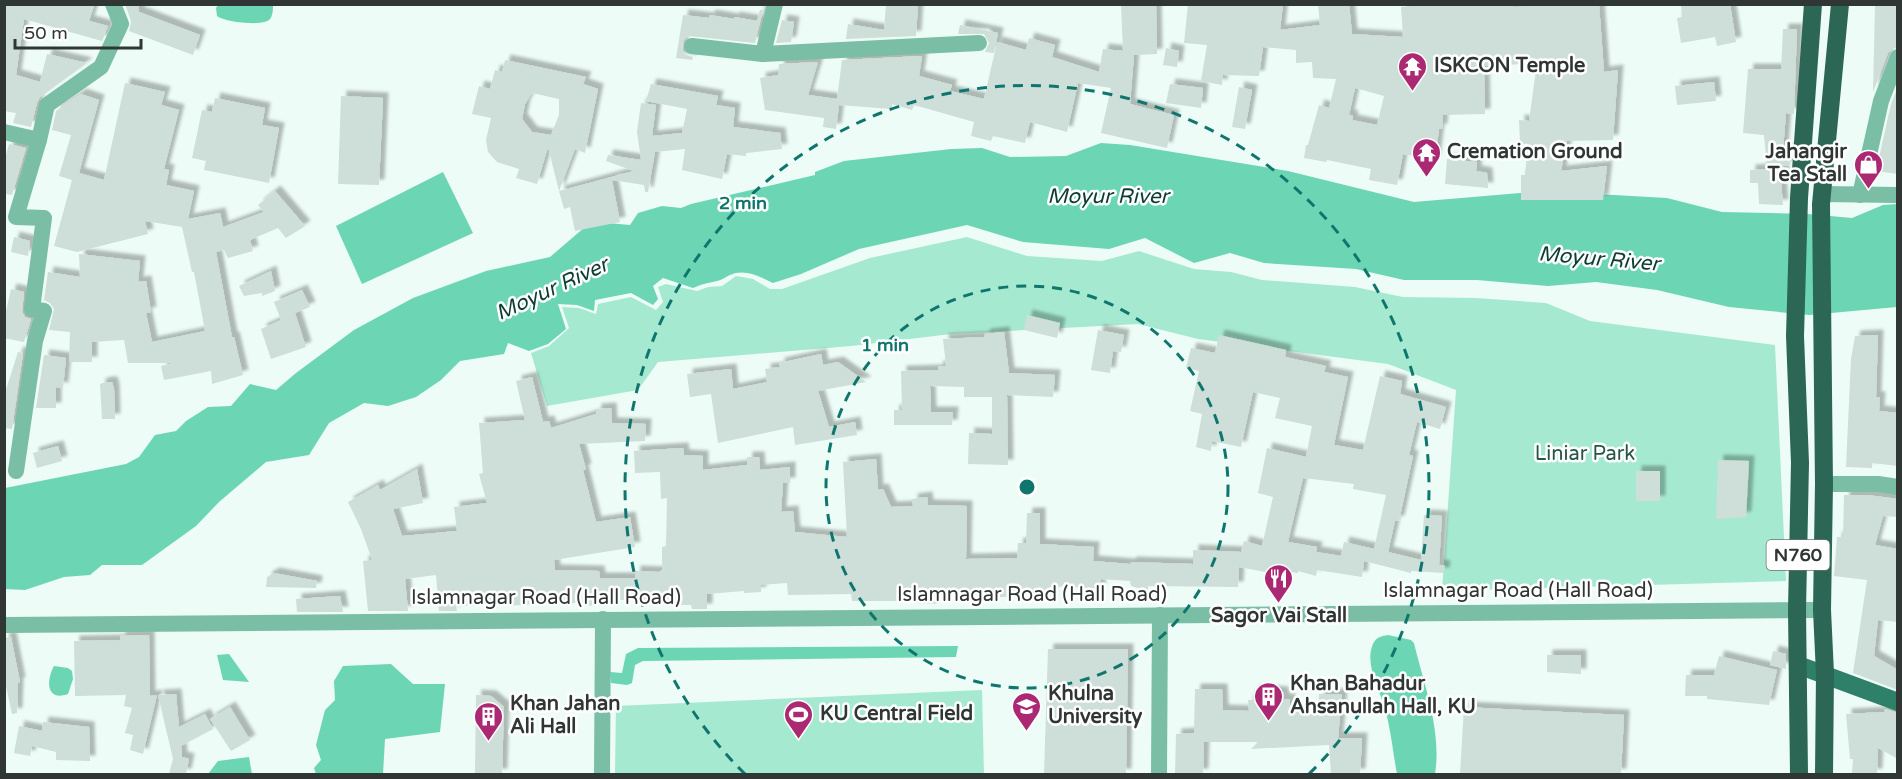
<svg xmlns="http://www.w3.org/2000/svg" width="1902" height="779" font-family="'Varela Round',sans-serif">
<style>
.green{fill:#a6e9d1}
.water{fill:#6bd5b4}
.building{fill:#ceded8;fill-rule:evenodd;filter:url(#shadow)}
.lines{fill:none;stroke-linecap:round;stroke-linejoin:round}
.minor{stroke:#7abea6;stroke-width:16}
.major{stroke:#2f8068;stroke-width:18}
.highway{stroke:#2c6654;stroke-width:18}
.ring{fill:none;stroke:#0f766e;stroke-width:3;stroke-dasharray:10 8}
.labels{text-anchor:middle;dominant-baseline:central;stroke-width:5;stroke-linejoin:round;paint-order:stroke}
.shield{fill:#fff;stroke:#6e7271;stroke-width:1.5}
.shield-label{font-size:18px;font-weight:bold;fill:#303634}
.poi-label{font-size:20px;font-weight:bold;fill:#303634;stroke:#fff;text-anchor:start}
.park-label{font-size:20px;fill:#275546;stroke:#fff}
.street-label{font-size:20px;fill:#303634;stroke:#fff}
.water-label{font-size:21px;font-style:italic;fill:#0c3d2f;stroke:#fff}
.centre{fill:#0f766e;stroke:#fff;stroke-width:3}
.ring-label{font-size:18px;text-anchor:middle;font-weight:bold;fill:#0f766e;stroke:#fff;stroke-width:5;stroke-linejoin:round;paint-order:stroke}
</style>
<defs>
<filter id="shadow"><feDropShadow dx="5.5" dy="-5.5" stdDeviation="1.5" flood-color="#0004"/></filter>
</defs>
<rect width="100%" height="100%" fill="#edfcf6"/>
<g class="green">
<path d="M967,237L1027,256L1102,261L1139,251L1194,269L1231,272L1262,280L1355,287L1403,297L1476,298L1546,303L1590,321L1775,345L1786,581L1442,591L1456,390L1388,364L1198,339L1138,324L951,334L851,346L658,362L638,390L547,406L531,353L549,346L569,328L562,307L579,308L596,314L598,304L631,297L656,310L663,302L658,287L666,284L697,291L708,287L722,286L736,276L753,279L770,289H782L870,258Z"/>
<path d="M982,690L984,774H615L616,706Z"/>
</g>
<g class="water">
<path d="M218,5H273C273,9 273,15 270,19C264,27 224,22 217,16L216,8Z"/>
<path d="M1101,143L1130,145L1288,171L1414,202L1543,191L1667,198L1722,212L1808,214L1852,218L1883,205L1897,204V307L1809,315L1729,307L1657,290L1596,282L1548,286L1477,280H1404L1356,269L1264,263L1230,253L1194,263L1145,238L1109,249L1023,242L967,225L859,249L801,274L773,283C761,277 744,268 730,275C725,277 722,280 717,281C708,283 702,284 693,288L663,278L653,286L658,299L653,305L631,293L595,300L594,311L577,305L558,304L566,329L548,344L529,351L508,343L504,354L460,361L441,380L416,397L388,406L364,403L329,423L309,455L266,462L219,502L196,526L142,565H102L90,575L64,577L25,590L5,589V488L126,464L139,457L155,435L176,431L186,421L208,407L231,406L250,384L276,390L296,373L354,330L413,298L486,271L550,257L585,227L608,223L630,225L638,213L662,206L681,208L691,204L815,175V172L844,161L951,149L982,148L1010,157L1066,156Z"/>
<path d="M443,172L473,233L362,284L336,226Z"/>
<path d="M1388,635L1411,640L1414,643C1424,685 1442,731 1435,774H1397C1393,753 1391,730 1385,709C1380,690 1364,664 1373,644C1376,637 1382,636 1388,635Z"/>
<path d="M958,646L956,657L643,661L635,665L632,683L627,685L611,683L610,672L622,673L626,654L638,648Z"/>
<path d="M229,654L249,682L223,680L217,655Z"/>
<path d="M391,664L413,684H445L440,732L385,739L383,774H316L314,768L321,760L316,745L325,710L335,700L334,681L343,666Z"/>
<path d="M54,666L68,668L72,671L73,679L68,694C46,702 46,680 54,666Z"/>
<path d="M249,757L252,774H208L218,761Z"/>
</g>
<g class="building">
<path d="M4,4H86L94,6L89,21L108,26L102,41L24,19L16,75L40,82L47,54L87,63L40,97L37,103L31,127L13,123L16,113L4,111Z"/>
<path d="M125,4H138L139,12L200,35L193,55L129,31L131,21Z"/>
<path d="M886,4H918L916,36L846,39L848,24L884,30Z"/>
<path d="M1121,4H1156L1157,54L1134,55L1130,104L1174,115L1167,148L1101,133L1111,88L1078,83L1067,132L1030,122L1025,143L993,136L991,141L971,136L974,122L914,105L912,110L892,104V109L839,105L836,129L823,127L824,118L765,110L760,78L778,75L779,64L818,62L808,95L837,99L842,60L922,56L919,76L952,85L950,91L984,99L997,42L1026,50L1029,38L1055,45L1052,57L1099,72L1103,49L1123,51Z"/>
<path d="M1188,4H1283L1280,30L1320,25L1318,4H1349L1352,34L1403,37L1401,7L1438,4H1472V6L1515,4V7L1547,4H1599L1604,72L1618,70L1613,140L1567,141L1561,171L1607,166L1603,200H1521V175H1525L1528,144L1520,143L1519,120L1529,121L1536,70L1524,71L1523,64L1484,66L1485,114L1443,115L1442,129H1439L1435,160L1403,154L1397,185L1369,180L1371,169L1327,160L1326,162L1304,158L1306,145H1308L1319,105L1329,108L1336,79L1313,78L1312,62L1296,63V50L1263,47L1259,76L1223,75L1222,85L1201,81L1207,45L1184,43ZM1355,88L1384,96L1377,125L1352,120L1353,116L1349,115Z"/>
<path d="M1681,4H1730L1736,42L1717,46L1715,37L1681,43L1677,18L1682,17Z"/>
<path d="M1875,4H1898V47L1892,49L1888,53L1873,92Z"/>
<path d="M760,10H763L755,43L688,36L683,40L682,50L686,55L693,57L692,60L676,58L683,15L709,18L710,15L734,19V17L757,21Z"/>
<path d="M782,20L794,22L791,42L776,43Z"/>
<path d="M960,25L998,33L994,53L985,52L989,43L984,34H958Z"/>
<path d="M1783,29H1797L1794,114L1786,113L1783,150L1789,149L1790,165L1783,166L1784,182H1781L1783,205L1759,204L1758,183H1750V170L1767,169L1764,135L1743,133L1748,69H1781Z"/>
<path d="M1166,48L1179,51L1177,67L1163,65Z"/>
<path d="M505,60L586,77L583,84L598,89L585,153L575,149L559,191L548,147L537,184L516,178L519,169L497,162L488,152L486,140L491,118L472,114L479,86L490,89L495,70L502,72ZM532,93L559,99V115L551,135L532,132L522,119L525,104Z"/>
<path d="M1714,82L1716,101L1677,105L1675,86Z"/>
<path d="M125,83L165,92L161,105L179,110L164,169L169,170L166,185L194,191L188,219L220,213L223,227L264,212L258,205L275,191L305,226L286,238L278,228L250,240L253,251L228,258L224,250L216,252L232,337H234L243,375L212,384L211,371L164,380L161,366L173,363H128L124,340L92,342V362H69L70,332L49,330L54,309L50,303L44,300L48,272L80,277L79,254L140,261L138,282L146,281L151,312L146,313L152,342L205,331L194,272H192L182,227L145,221L148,234L77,252L54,246L72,180L59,176L71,135L52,130L56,111L81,94L99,100L79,173L104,180Z"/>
<path d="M651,84L718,96L716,105L735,108L733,127L780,133L782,149L746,153V156L727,154L722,179L682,170L685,149L655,152L648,192H645L644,185L612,180L620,222L575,231L570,207L564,209L559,191L634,171L606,161L608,155L641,160L637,132L641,103L656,105L652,136L682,133L687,109L646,101Z"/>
<path d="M1170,84L1203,88L1201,108L1166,103Z"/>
<path d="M1239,87L1252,90L1245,129L1232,127Z"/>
<path d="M1898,87V174L1876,171L1891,104Z"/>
<path d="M341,96L383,98L379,185L338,184Z"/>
<path d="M215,98L265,108L262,125L279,128L269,183L204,170L206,161L192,158L202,110L212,112Z"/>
<path d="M9,144L26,148L12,195L4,194V162Z"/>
<path d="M1447,159L1477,162L1476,171L1487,173L1488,188L1445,184Z"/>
<path d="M14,237L30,241L28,256L11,252Z"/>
<path d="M271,271L275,291L262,296V293L244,296L239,286Z"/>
<path d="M11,289L24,292L22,312L25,317L31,319L24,342L4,338V320Z"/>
<path d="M302,290L310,307L295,313L306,347L271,359L261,329L281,320L274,302Z"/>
<path d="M1027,315L1060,323L1057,338L1024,330Z"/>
<path d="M1098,330L1124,335L1121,352L1113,351L1110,373L1091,370Z"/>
<path d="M1004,332L1009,373L1055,375L1053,397L1007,395L1008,465L968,464L969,433L992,434V397H964V387L930,386L931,412H953L952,425H894V410H902L901,371L938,370V366H946L943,339L984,337L985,334Z"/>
<path d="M1219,335L1286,350L1285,357L1326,366L1324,372L1348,377L1334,445L1363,450L1380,376L1402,381L1400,394L1446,407L1440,429L1417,422L1409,455L1413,456L1399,521H1395L1388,552L1421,560L1424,515L1442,516L1439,565L1445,566L1444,573L1411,571V573L1364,561L1362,577L1317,570L1316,576L1298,571V573L1276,570L1275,574L1239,567L1238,587L1148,586V591L1131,586L1130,581L1101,579L1100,589L1054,586V592L1015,591V597H997V593L937,594V604L914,603V601H852L851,594L788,595L787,583L761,585V592L744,593V591L707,594V609H692L691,605H659V600H600V605L581,606V602L552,606L551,603L505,606L490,605L456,606L457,611H439L436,575L405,579L408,611H368L363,561L372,560L361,529L348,502L378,485L380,490L417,469L423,503L393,509L402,536L457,531L454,507L487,503L479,474L483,473L479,423L525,420L516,381L532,377L543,422L549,421L551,428L596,414V409L611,408L612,423L646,424L645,441L579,444L586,469L583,470L596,522L630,517L635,547L554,560L555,570L599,571L600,578H635V571L659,572L662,570V547L666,546L667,498L661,499L660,472L635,473L634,451L683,448L684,455L703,456V470L747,465V457H759L760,470L790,467V483H783L781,512L793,511L795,532L847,537L843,462L876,459L878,490L883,489L891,507L913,506L912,499L927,497L928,505L967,506L966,559L1017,558L1018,543H1026L1027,513H1040V544L1094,547L1093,561L1130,564L1131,562L1193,564V550L1241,552L1244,541L1262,546L1273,497L1258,493L1267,448L1306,457L1312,426L1275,418L1280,398L1253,392L1241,447L1212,441L1211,451L1196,447L1202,414L1190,411L1199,371L1186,368L1191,348L1215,353ZM1303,478L1354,484L1353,489L1386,495L1374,549L1344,542L1341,556L1316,552L1317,547L1288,542Z"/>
<path d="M1878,335L1876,397H1880L1879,411L1898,413V466L1872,463V468L1846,467L1851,359L1855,336Z"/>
<path d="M18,352L23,353L12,429L4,428V396Z"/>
<path d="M821,354L823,365L838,362L866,382L818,391L829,427L855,422L857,435L795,445L793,427L718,443L711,394L690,397L687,374L731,369L733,389L767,382L765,369L780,367L779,363Z"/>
<path d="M44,355L66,358L63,388L56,387V408H36Z"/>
<path d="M106,382H112L114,389L115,419H102L100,384Z"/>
<path d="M58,446L62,461L37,468L33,453Z"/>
<path d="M1718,460L1749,461L1746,517L1716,519Z"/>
<rect x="1636" y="471" width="24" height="30"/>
<path d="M1844,495H1867L1898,499V517L1883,516L1875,545L1898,549V622L1878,620L1874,656L1898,670V690L1853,673L1867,580L1834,576L1837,537H1843Z"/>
<path d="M274,573L317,581L316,588L266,587L267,577Z"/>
<path d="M340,596L343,612H297L296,599Z"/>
<path d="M149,635L150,696L157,695L143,754L130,750L133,735L125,733L132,708L124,706L126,695L75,696L74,641L120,640V636Z"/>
<path d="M11,637L20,682L18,683L17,713L12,714L4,677V638Z"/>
<path d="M1048,649H1128L1126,774H1044Z"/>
<path d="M1773,651L1786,654V669L1770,665Z"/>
<path d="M1547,655H1581V674L1547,672Z"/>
<path d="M1719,656L1777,670L1769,705L1707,699V696H1685L1686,675H1714Z"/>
<path d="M1195,689H1222L1223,710L1249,711L1248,700H1254V690L1283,692L1284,699H1290V711L1318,712L1319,694H1342L1338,738H1362L1360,774H1331L1329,745L1251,749L1258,742H1204L1203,774H1175L1176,734L1194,733Z"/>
<path d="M176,694L179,727L205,714L213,729L181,746L182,757L189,759L186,774H169L173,759L158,695Z"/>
<path d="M476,695L491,696L504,707L502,774H475Z"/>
<path d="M230,707L250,740L231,751L210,719Z"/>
<path d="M1464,707L1624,715L1621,774H1460Z"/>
<path d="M1885,709L1898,713V759L1878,748L1877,774H1852L1853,759H1850L1846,714L1884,712Z"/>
<path d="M43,722L89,727L90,761L56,760V752L32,746L30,756L14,753L19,726L42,731Z"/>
</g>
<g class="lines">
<g class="minor">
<path d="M692,46L763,54L979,43"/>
<path d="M763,54L775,4"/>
<path d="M4,132L39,140"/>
<path d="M1822,194L1898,195"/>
<path d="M1860,195L1881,101L1898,57"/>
<path d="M16,471L35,341L44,311L32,309L44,218L16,217L39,140L47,105L101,67L121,24L113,4"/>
<path d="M1824,484H1878L1898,487"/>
<path d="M4,625L1822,610"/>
<path d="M602,774L603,619"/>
<path d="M1159,774L1160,615"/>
</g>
<path class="major" d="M1798,665L1898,702"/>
<g class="highway">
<path d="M1799,774L1797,610L1800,463L1795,336L1799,198L1813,4"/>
<path d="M1824,774L1825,674L1822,610L1824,484L1821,204L1840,4"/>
</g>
</g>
<g class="ring">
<circle cx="1027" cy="487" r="201"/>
<path d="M745 774A402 402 0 1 1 1309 774"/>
</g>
<defs>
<symbol id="temple-pin" viewBox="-11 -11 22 30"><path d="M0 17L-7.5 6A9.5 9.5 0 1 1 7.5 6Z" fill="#ab2873" stroke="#fff"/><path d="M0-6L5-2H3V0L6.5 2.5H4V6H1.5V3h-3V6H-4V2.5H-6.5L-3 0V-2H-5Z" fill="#fff"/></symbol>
<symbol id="shop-pin" viewBox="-11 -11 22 30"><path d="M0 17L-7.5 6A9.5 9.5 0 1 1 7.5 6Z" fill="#ab2873" stroke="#fff"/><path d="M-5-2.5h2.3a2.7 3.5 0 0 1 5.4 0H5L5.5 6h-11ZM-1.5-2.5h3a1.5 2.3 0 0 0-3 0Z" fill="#fff"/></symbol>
<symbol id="restaurant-pin" viewBox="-11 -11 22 30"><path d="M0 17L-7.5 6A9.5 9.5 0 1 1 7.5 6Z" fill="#ab2873" stroke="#fff"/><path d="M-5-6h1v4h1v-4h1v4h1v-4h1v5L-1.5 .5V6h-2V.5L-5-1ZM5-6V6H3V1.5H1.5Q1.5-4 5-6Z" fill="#fff"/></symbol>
<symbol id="building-pin" viewBox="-11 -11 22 30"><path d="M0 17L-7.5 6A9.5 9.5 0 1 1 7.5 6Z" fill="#ab2873" stroke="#fff"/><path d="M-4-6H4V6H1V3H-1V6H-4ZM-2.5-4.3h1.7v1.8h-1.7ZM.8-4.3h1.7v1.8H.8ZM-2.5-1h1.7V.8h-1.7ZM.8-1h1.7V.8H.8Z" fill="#fff"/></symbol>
<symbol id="university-pin" viewBox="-11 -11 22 30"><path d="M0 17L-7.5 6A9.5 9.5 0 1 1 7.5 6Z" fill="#ab2873" stroke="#fff"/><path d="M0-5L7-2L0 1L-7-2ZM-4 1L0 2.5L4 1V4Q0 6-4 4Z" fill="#fff"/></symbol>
<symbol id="stadium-pin" viewBox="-11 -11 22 30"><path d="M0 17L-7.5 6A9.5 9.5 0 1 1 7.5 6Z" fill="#ab2873" stroke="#fff"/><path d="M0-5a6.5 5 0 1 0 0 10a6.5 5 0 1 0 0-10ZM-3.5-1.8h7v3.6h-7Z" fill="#fff"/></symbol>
</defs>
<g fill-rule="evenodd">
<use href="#temple-pin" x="1396" y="50" width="33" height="45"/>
<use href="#temple-pin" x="1410" y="136" width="33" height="45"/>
<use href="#shop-pin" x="1852" y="148" width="33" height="45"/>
<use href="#restaurant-pin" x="1262" y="562" width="33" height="45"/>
<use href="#building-pin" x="1252" y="680" width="33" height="45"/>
<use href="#university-pin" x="1010" y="690" width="33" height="45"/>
<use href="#stadium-pin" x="782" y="698" width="33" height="45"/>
<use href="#building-pin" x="472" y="700" width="33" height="45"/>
</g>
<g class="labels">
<rect class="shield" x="1766.5" y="540" width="63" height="30" rx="4.5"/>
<g class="shield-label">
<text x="1798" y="555">N760</text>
</g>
<g class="poi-label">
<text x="1434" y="66">ISKCON Temple</text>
<text x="1447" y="152">Cremation Ground</text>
<text x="1847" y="152" text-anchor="end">Jahangir<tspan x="1847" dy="23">Tea Stall</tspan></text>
<text x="1279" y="616" text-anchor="middle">Sagor Vai Stall</text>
<text x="1290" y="684">Khan Bahadur<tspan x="1290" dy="23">Ahsanullah Hall, KU</tspan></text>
<text x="1048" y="694">Khulna<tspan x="1048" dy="23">University</tspan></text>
<text x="510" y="704">Khan Jahan<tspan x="510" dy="23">Ali Hall</tspan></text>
<text x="820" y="714">KU Central Field</text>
</g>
<g class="park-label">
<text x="1585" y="454">Liniar Park</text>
</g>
<g class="street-label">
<text x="1518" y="591">Islamnagar Road (Hall Road)</text>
<text x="1032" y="595">Islamnagar Road (Hall Road)</text>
<text x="546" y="598">Islamnagar Road (Hall Road)</text>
</g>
<g class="water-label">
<text x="1108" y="196">Moyur River</text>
<text transform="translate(1599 259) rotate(5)">Moyur River</text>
<text transform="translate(552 289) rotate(-25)">Moyur River</text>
</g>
</g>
<circle cx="1027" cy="487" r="9" class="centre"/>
<g class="ring-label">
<text x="743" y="209">2 min</text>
<text x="885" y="351">1 min</text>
</g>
<rect width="1902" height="779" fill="none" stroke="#303634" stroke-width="12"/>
<path d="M15 39v9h126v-9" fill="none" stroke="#303634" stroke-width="3"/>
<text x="24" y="39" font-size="18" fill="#303634" stroke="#ffffff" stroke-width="4.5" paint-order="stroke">50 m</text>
</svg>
